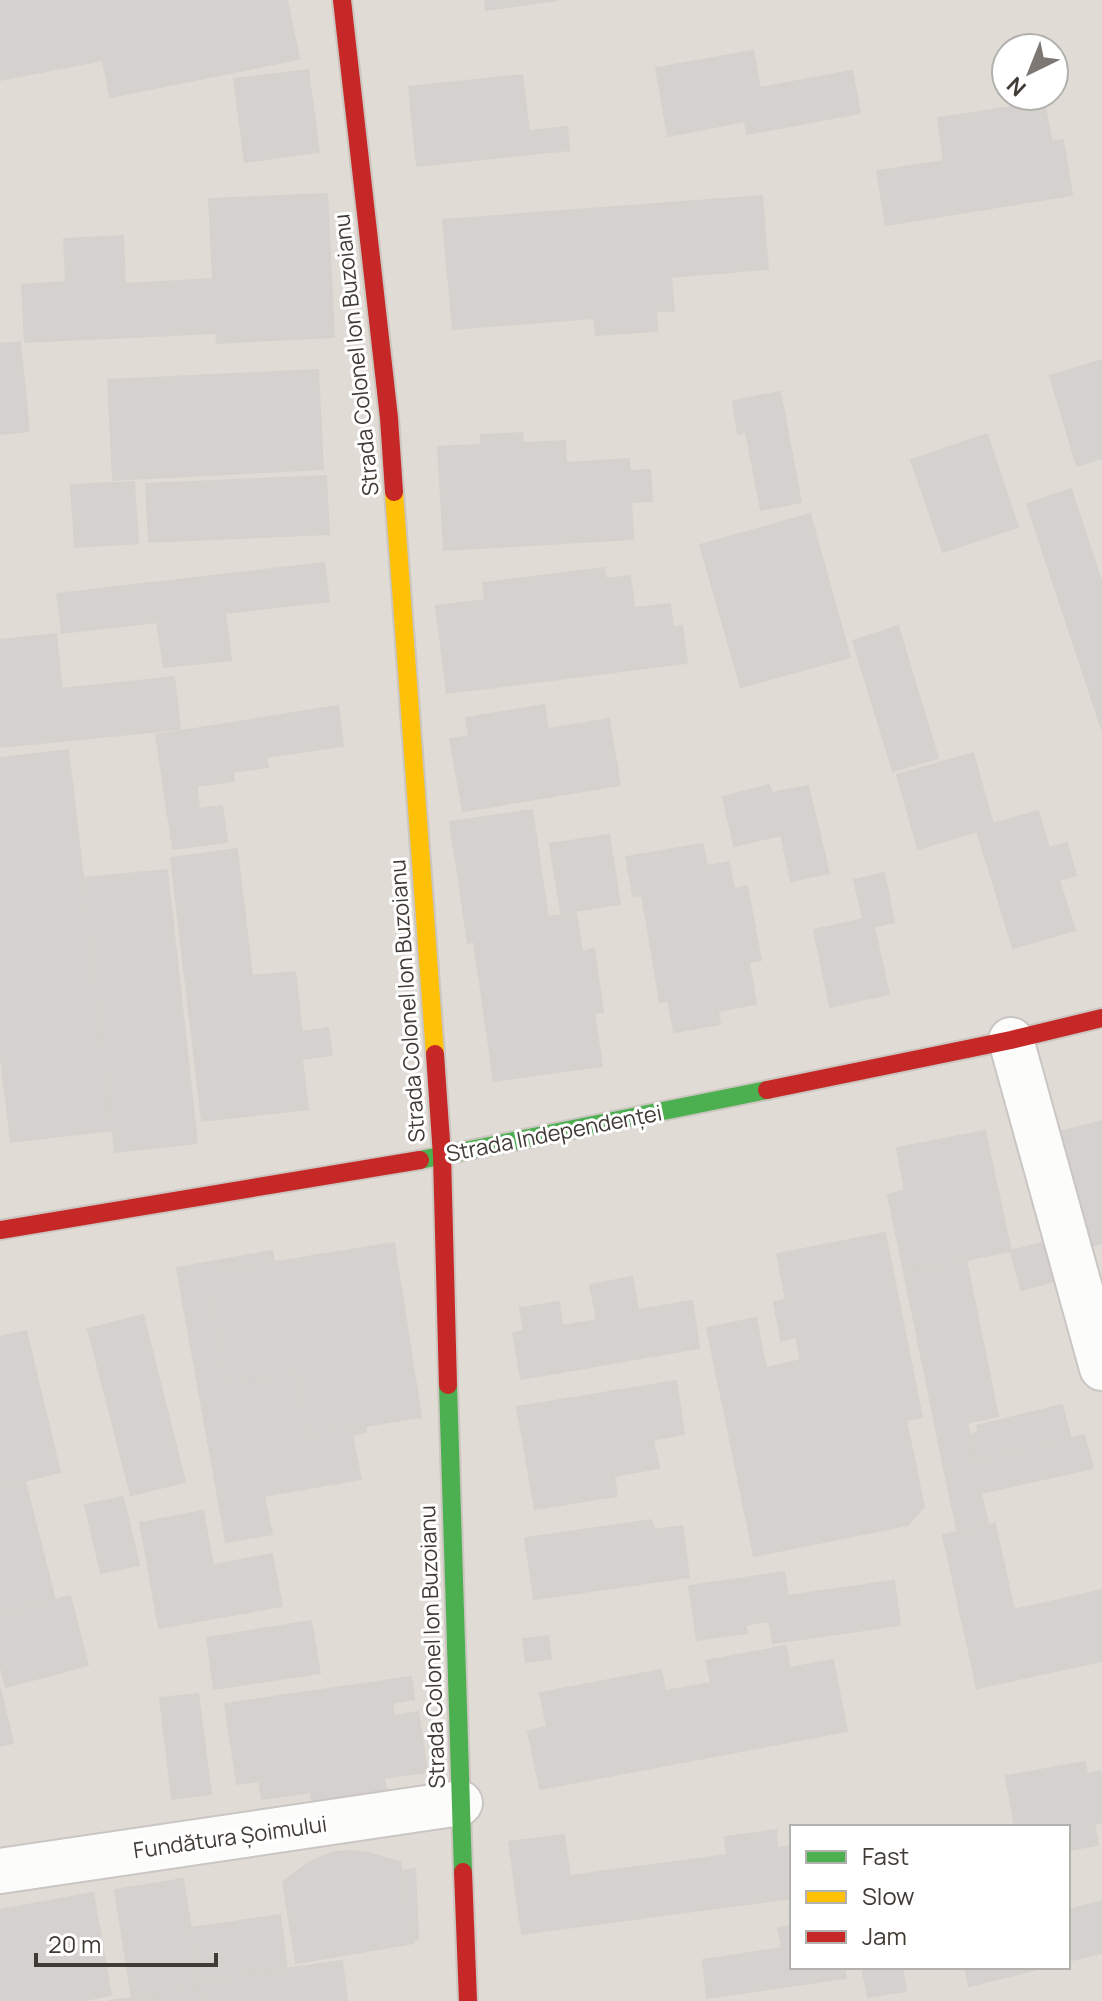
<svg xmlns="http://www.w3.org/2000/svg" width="1102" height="2001" font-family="Manrope,sans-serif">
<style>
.residential{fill:#e1dbd5;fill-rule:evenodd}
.building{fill:#d5d1ce;stroke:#d5d1cd;stroke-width:2}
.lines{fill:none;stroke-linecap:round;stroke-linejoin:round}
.street-casing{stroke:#c9c6c3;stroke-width:48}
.fast-casing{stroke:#cbc6bf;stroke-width:22}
.slow-casing{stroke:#cbc6bf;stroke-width:22}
.jam-casing{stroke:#cbc6bf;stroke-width:22}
.street{stroke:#fcfcfb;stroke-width:44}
.fast{stroke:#4caf50;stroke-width:18}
.slow{stroke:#ffc107;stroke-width:18}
.jam{stroke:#c62828;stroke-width:18}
.labels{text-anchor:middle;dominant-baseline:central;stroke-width:6;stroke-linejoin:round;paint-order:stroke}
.street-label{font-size:22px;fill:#413b35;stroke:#fff}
</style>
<rect width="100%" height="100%" fill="#edeae7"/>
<path class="residential" d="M0,0H1102V2001H0ZM1006,48H1054V96H1006ZM792,1827H1068V1967H792Z"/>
<g class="building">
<path d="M0,0H287L299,59L110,97L103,60L0,80Z"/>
<path d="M485,0H558L486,10Z"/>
<path d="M753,51L760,88L852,71L860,113L747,134L745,121L668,136L656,68Z"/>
<path d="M308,70L319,152L245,162L234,79Z"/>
<path d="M522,75L529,131L567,127L569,150L417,166L409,87Z"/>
<path d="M1044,102L1052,142L1063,140L1072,195L886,225L877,171L944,161L938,118Z"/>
<path d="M327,194L334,337L217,343L216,333L25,342L22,285L66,282L64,239L123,236L125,284L213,279L209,199Z"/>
<path d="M762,196L768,269L671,277L674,311H656L657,331L596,335L594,318L453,329L443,220Z"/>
<path d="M20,342L29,431L0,434V344Z"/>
<path d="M1102,360V458L1077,466L1050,376Z"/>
<path d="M318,370L323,469L113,480L108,380Z"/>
<path d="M780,392L801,502L761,510L746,432L738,434L733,401Z"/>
<path d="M522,433L523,443L565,441L566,463L629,459L630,471L650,470L652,501L631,502L633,539L444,550L438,447L481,445V435Z"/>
<path d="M987,434L1018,527L943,552L911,460Z"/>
<path d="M326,476L329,534L149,542L146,484Z"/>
<path d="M134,482L138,543L75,547L71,485Z"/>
<path d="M1071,489L1102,584V730L1027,504Z"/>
<path d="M810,514L850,657L741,687L700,545Z"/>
<path d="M324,563L329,601L225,613L231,660L164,667L157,622L62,633L57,594Z"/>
<path d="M604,568L606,579L630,576L634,608L670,604L673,627L682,626L687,663L447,693L436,606L485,600L483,583Z"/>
<path d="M898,626L938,758L893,771L853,641Z"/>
<path d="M56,634L62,689L174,677L180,729L0,747V640Z"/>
<path d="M544,705L548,729L609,719L620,785L463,811L450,739L469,736L466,718Z"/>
<path d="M338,706L343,746L266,757L268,767L233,772L234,781L197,786L199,809L222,806L227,842L173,849L156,735Z"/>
<path d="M68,750L113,1130L11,1142L0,1051V758Z"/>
<path d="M973,753L993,824L1038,811L1049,848L1067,843L1076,875L1059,880L1075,930L1013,948L977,831L918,849L897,775Z"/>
<path d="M769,785L772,793L808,786L829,873L791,881L781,835L734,846L723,797Z"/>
<path d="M532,810L548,917L576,913L582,952L594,949L603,1012L594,1013L602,1066L494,1081L474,941L468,943L450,822Z"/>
<path d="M609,835L620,904L561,913L550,844Z"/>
<path d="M703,844L707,866L729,862L734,889L747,886L761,960L749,962L756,1004L718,1011L720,1024L674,1032L668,1000L660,1002L642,895L633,896L626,857Z"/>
<path d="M237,849L252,976L295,972L302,1032L328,1028L332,1055L302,1059L308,1109L202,1121L171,858Z"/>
<path d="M167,870L197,1143L115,1152L83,878Z"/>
<path d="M884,873L894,922L874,927L889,994L830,1007L814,930L863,919L854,880Z"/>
<path d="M1102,1121V1243L1078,1249L1047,1135Z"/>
<path d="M985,1131L1011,1251L904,1272L888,1195L905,1190L897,1148Z"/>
<path d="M885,1233L922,1417L906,1420L924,1507L907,1525L754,1556L707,1328L756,1318L766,1368L801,1360L796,1337L781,1340L774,1302L786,1300L777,1254Z"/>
<path d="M1056,1239L1066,1278L1021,1290L1011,1251Z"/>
<path d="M394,1243L421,1417L307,1435L298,1373L226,1385L207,1273Z"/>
<path d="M272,1251L274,1262L207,1273L226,1385L298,1373L307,1435L365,1425L366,1432L352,1435L361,1479L264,1496L272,1534L226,1542L177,1268Z"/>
<path d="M966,1260L998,1416L967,1423L975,1462L944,1468L904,1272Z"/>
<path d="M632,1277L638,1310L692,1301L699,1348L521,1379L513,1333L524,1331L520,1308L559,1302L562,1326L597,1320L590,1285Z"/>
<path d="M143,1315L185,1482L131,1495L88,1329Z"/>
<path d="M26,1331L60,1472L0,1487V1337Z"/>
<path d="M676,1381L684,1434L653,1440L659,1468L614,1476L617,1496L535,1509L517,1407Z"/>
<path d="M1062,1405L1071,1439L975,1462L969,1435L979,1432L977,1426Z"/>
<path d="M1084,1435L1093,1468L981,1493L988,1524L957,1530L944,1468Z"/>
<path d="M25,1481L55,1600L0,1614V1487Z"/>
<path d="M123,1497L139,1565L101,1573L85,1505Z"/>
<path d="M203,1511L213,1565L272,1554L282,1606L159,1628L140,1523Z"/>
<path d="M651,1520L655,1530L682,1526L689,1577L534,1599L525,1538Z"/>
<path d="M995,1524L1014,1610L1102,1590V1661L977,1688L943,1535Z"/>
<path d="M784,1572L788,1596L894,1581L900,1625L773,1643L769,1621L745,1625L747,1633L697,1640L689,1586Z"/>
<path d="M70,1596L88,1665L6,1687L0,1664V1614Z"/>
<path d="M311,1621L320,1673L214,1689L207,1638Z"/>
<path d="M548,1636L551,1659L526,1662L523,1639Z"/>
<path d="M786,1646L790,1668L833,1660L847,1731L540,1789L528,1731L547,1727L540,1693L661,1670L665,1691L711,1683L706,1661Z"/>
<path d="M411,1677L414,1699L392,1703L394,1716L418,1712L427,1772L384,1778L387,1793L312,1804L311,1792L262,1799L259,1781L237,1784L225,1704Z"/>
<path d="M0,1688L13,1743L0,1746Z"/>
<path d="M198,1694L211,1794L172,1799L160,1698Z"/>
<path d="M1085,1762L1087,1774L1100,1771L1102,1781V1822L1094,1824L1098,1845L1068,1850V1827H1015L1006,1776Z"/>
<path d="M776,1830L777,1848L792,1846V1898L522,1934L509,1842L564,1835L570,1876L727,1855L725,1837Z"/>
<path d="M351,1851L368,1853L400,1862L414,1943L296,1963L283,1882L307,1864L321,1857L336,1852Z"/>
<path d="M415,1869L418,1939L413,1940L401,1871Z"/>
<path d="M183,1879L200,1987L132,1998L115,1890Z"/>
<path d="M93,1893L111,1995L81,2001H0V1910Z"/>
<path d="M1102,1901V1953L1068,1961V1910Z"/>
<path d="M280,1915L287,1968L199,1981L191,1928Z"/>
<path d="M792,1926V1967H844L846,1978L707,1998L703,1960L782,1948L778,1928Z"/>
<path d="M342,1961L347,2000L202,2001L199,1981Z"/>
<path d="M862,1967H902L906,1991L868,1997Z"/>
<path d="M965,1967H1046L969,1986Z"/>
<path d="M200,1987L202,2001H109L132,1998Z"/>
</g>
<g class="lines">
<defs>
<g id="street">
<path d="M1011,1040L1102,1368"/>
<path d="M0,1871L460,1803"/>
</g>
<g id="fast">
<path d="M420,1160L767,1090"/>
<path d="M448,1385L463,1872"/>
</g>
<path id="slow" d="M394,492L435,1054"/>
<g id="jam">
<path d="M342,0L389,418L394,492"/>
<path d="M435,1054L442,1156L448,1385"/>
<path d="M767,1090L1011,1040L1102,1018"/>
<path d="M0,1230L420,1160"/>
<path d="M463,1872L468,2001"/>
</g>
</defs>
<use href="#street" class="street-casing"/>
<use href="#fast" class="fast-casing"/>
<use href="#slow" class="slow-casing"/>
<use href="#jam" class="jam-casing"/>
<use href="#street" class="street"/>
<use href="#fast" class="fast"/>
<use href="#slow" class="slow"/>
<use href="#jam" class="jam"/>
</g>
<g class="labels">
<g class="street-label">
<text transform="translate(356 355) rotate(-96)">Strada Colonel Ion Buzoianu</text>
<text transform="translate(407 1001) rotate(-94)">Strada Colonel Ion Buzoianu</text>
<text transform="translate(554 1133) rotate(-11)">Strada Independenței</text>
<text transform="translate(432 1647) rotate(-92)">Strada Colonel Ion Buzoianu</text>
<text transform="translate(230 1837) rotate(-8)">Fundătura Șoimului</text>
</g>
</g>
<rect x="790" y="1825" width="280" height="144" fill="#ffffff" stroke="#b3b1ae" stroke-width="2"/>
<rect x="806" y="1851" width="40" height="12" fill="#4caf50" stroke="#b3b1ae" stroke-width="2"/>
<text x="862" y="1865" font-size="24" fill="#413b35">Fast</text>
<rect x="806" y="1891" width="40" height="12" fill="#ffc107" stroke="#b3b1ae" stroke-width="2"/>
<text x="862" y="1905" font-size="24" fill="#413b35">Slow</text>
<rect x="806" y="1931" width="40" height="12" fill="#c62828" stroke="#b3b1ae" stroke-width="2"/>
<text x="862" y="1945" font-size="24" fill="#413b35">Jam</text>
<g transform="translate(1030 72) rotate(223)"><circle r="38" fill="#ffffff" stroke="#b3b1ae" stroke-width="2"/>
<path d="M0-6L14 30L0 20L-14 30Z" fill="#7d7873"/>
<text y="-12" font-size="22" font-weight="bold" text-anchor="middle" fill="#413b35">N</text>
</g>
<path d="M36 1953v12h180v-12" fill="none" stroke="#413b35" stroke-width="4"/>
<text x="48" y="1953" font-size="24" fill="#413b35" stroke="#ffffff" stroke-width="6" paint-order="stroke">20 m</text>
</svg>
